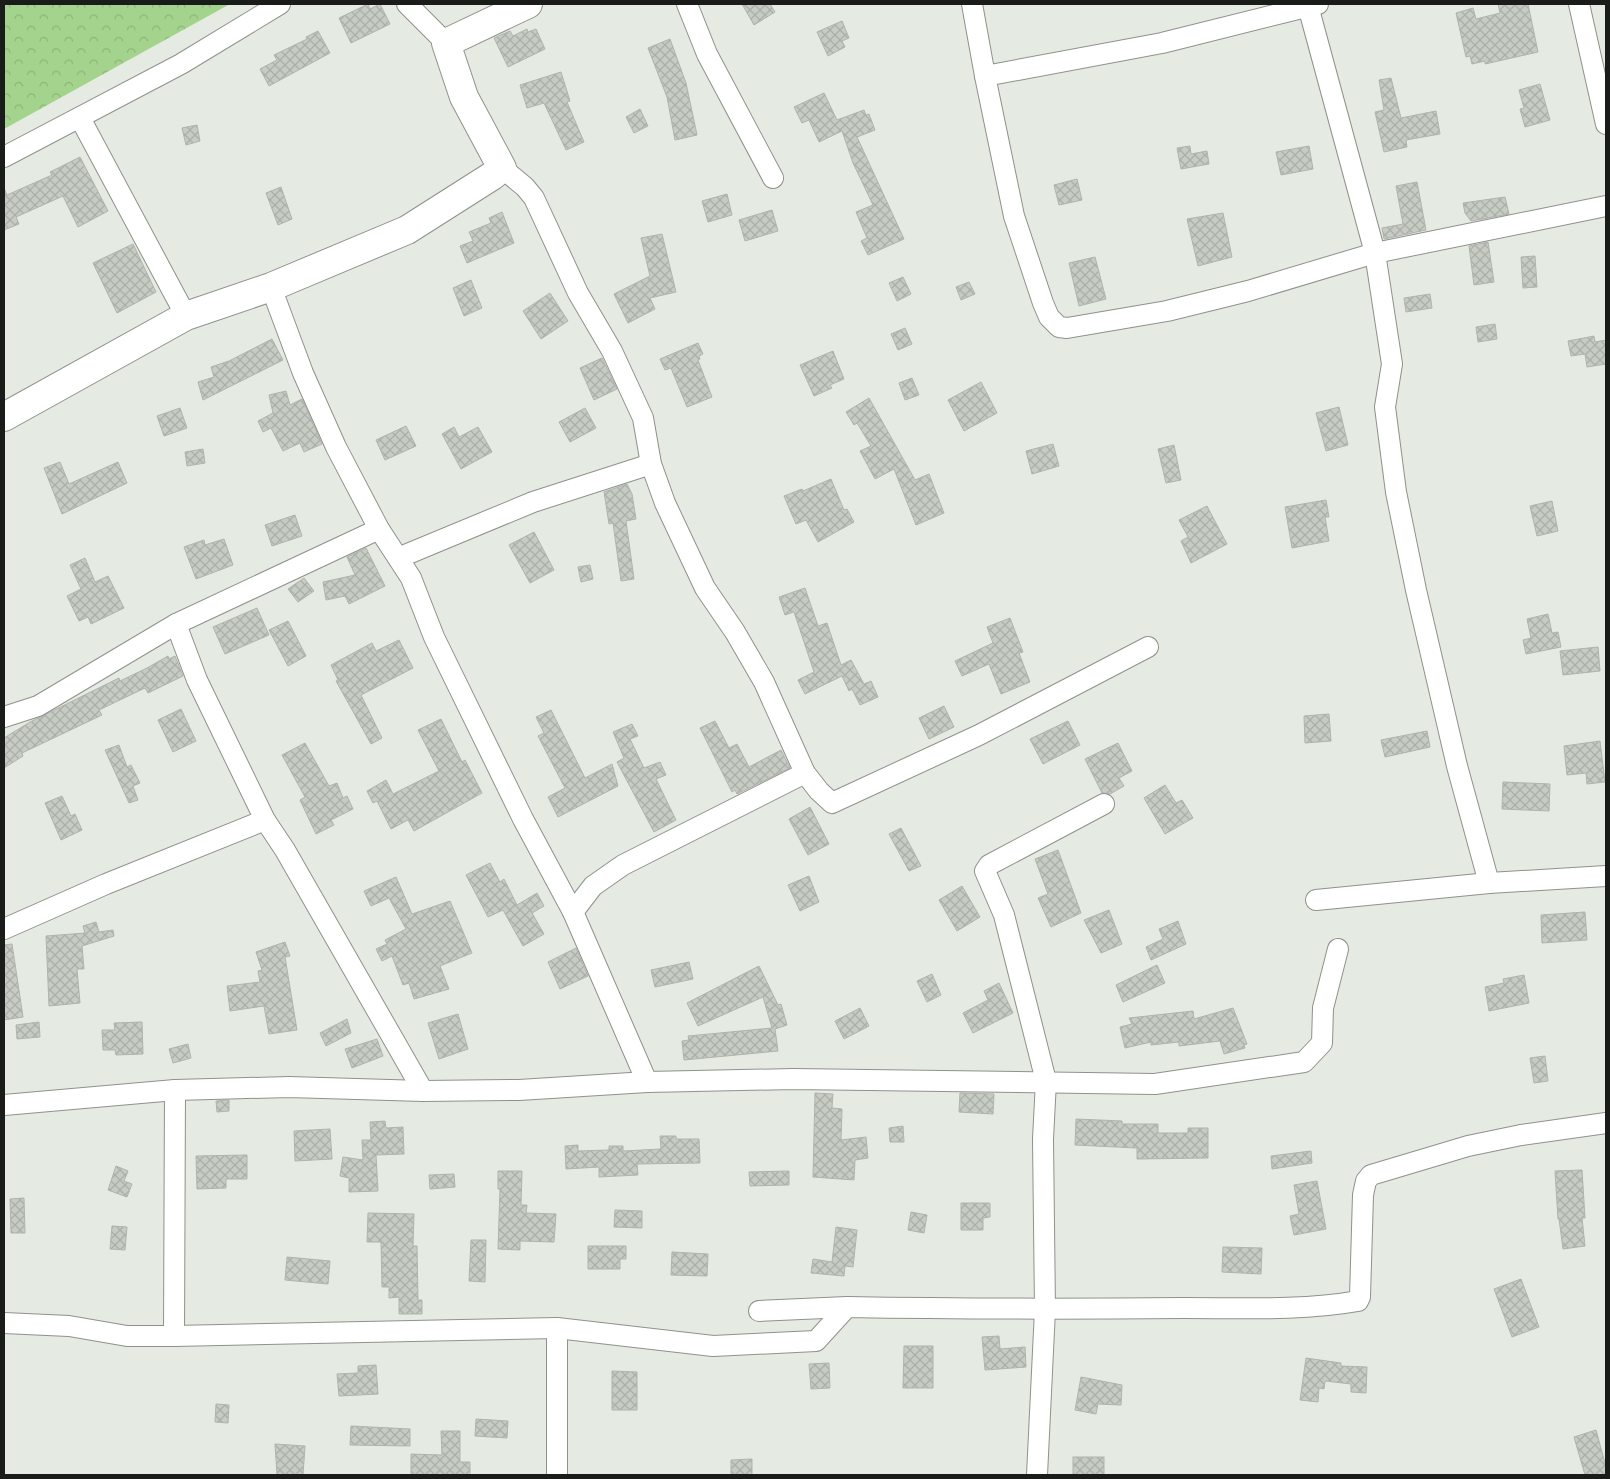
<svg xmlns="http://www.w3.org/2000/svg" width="1610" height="1479" font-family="'Source Serif 4',serif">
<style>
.park{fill:url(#park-crowns)}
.building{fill:url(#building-cross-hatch);stroke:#afb4ad}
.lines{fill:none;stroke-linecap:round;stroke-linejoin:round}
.street-casing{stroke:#8d938b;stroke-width:22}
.secondary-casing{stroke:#8d938b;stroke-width:30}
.street{stroke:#fff;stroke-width:20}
.secondary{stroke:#fff;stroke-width:28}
</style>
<defs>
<pattern id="park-crowns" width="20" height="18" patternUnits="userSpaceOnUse" patternTransform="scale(1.25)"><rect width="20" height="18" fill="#a4d38d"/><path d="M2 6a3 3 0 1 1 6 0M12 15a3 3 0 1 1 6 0" fill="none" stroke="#8db579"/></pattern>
<pattern id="building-cross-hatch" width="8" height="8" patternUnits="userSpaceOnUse" patternTransform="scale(1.25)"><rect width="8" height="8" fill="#c6ccc4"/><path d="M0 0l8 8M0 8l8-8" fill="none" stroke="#aaafa8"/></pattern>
</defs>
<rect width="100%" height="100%" fill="#e5eae2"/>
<path class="park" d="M4,4H230L4,129Z"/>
<g class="building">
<path d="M368,4L370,9L380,4L390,24L351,43L339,18Z"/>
<path d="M742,4H770L775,12L754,25Z"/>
<path d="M1498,4H1528L1538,52L1485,64V61L1472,64L1470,56L1466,57L1456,13L1473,8L1476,19L1500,13Z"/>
<path d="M842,21L849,38L842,41L845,47L828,56L817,32Z"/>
<path d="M527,29L528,32L536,29L545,49L508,67L494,38L510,31L513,36Z"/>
<path d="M318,31L330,53L269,86L260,69L277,60L274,55L307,39L306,37Z"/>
<path d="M670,39L686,83L697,135L675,140L667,97L648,48Z"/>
<path d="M561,72L570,101L567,102L584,142L566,150L544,103L527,108L520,85Z"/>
<path d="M1391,78L1401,118L1436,111L1440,134L1406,140L1407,147L1384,152L1375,112L1384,110L1379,80Z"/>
<path d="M1540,84L1550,120L1525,127L1520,109L1524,108L1519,90Z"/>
<path d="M824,93L837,120L864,110L866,115L869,114L875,130L857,137L904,239L868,255L861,241L867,238L856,212L873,205L853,163L842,131L819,142L809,120L802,123L794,107Z"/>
<path d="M640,109L648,126L634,133L626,117Z"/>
<path d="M197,125L200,141L186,145L182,128Z"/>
<path d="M1190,146L1191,154L1207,151L1209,164L1181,169L1177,148Z"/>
<path d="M1309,146L1313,169L1281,175L1276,152Z"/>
<path d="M80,157L108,211L78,227L63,196L16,217L19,224L4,230V188L7,195L52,175L50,172Z"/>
<path d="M1077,179L1082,200L1059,205L1054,185Z"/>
<path d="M1417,182L1426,230L1384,239L1382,228L1403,224L1396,186Z"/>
<path d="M281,187L292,219L278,225L266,193Z"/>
<path d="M727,194L732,215L708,222L702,201Z"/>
<path d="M1505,197L1509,214L1471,221L1465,213L1463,203Z"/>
<path d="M772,210L778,231L745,241L739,220Z"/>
<path d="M502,212L514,243L467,263L460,246L473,241L469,232L491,223L489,218Z"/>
<path d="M1223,213L1232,257L1198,266L1187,219Z"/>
<path d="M662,234L676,292L650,298L655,309L628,323L614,294L650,276L641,238Z"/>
<path d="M1488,242L1494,282L1474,285L1469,246Z"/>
<path d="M133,244L156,292L117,313L93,263Z"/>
<path d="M1535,256L1537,287L1523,288L1521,257Z"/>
<path d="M1095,257L1106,299L1079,306L1069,263Z"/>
<path d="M903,277L911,294L897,301L889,283Z"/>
<path d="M471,280L482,308L464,316L453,288Z"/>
<path d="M969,282L975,294L961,300L956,287Z"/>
<path d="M550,293L568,321L541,339L523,311Z"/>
<path d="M1430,294L1432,308L1406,312L1404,298Z"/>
<path d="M1495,324L1497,339L1478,342L1476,327Z"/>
<path d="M905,328L912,344L898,350L891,334Z"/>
<path d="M1594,336L1595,342L1606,340V364L1587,367L1585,354L1571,356L1568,341Z"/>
<path d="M272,339L283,360L203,400L198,382L214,377L211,367L229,361Z"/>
<path d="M698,343L703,354L699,356L700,359L698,360L712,397L687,407L671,368L665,370L660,359Z"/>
<path d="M833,351L844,379L830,385L832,388L814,396L800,365Z"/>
<path d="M602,358L617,389L594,400L580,368Z"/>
<path d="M912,378L919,395L905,400L899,383Z"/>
<path d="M981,382L997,413L964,431L948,400Z"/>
<path d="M286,391L290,405L302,399L322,444L304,452L300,443L283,451L271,428L263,432L258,421L273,413L269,395Z"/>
<path d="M869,398L915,480L929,474L944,513L916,525L894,469L875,479L860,451L871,446L857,423L854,425L846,412Z"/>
<path d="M1339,407L1348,445L1326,451L1316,413Z"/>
<path d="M180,408L187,428L164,436L157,416Z"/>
<path d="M585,408L596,428L570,442L559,422Z"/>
<path d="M406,426L416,446L385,460L376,440Z"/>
<path d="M454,427L459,437L478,427L492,452L461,469L442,434Z"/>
<path d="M1053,444L1059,466L1032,474L1026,451Z"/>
<path d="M1174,445L1181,480L1166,483L1158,449Z"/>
<path d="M203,449L205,463L187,466L185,452Z"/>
<path d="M60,462L69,484L118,462L127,483L62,514L44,468Z"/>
<path d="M831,479L844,510L847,509L854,522L818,542L806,520L796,524L784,496L802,489L803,491Z"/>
<path d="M627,484L632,494L636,519L626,521L634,579L621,581L613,523L609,524L604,492Z"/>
<path d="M1326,500L1329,517H1325L1329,541L1292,548L1285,507Z"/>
<path d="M1552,501L1558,531L1537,536L1530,506Z"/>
<path d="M1207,506L1227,544L1191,563L1181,541L1188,537L1179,520Z"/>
<path d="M295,515L302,536L272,546L265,525Z"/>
<path d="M534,532L554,570L530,583L509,545Z"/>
<path d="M224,539L233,565L196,579L184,547L204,540L205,545Z"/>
<path d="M366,548L385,586L349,604L345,596L326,600L323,582L355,575L347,557Z"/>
<path d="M85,558L95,582L108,576L124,608L91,624L88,617L79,621L67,596L81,589L70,565Z"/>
<path d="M590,565L593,579L581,582L578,567Z"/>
<path d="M304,578L314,591L298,602L288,589Z"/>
<path d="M805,588L818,626L827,623L841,665L851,660L864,684L871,681L878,697L860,705L852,689L849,691L842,676L805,694L798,680L814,672L794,612L785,615L779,597Z"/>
<path d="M257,608L269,635L225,654L213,627Z"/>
<path d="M1548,614L1552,633L1558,632L1561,647L1526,654L1523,640L1531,638L1527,619Z"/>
<path d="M1010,618L1023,652L1019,653L1030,682L1001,694L989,664L962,676L955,661L993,643L987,627Z"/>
<path d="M288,621L306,656L288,666L269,630Z"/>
<path d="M399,640L413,668L361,695L382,738L371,744L336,681L338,680L331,665L372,643L376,651Z"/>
<path d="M1598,647L1600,671L1563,675L1560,651Z"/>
<path d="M168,656L169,659L175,656L183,676L148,693L145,688L99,710L102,715L22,753L23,756L4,768V738L30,722L119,678L120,681L147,668Z"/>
<path d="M944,706L954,727L929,739L919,718Z"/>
<path d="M181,709L196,741L173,752L158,720Z"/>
<path d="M551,710L585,778L612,764L618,786L558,817L548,797L565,788L538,736L544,733L536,717Z"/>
<path d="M1329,714L1331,741L1305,743L1304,716Z"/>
<path d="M441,719L462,762L465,760L482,793L414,831L408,820L391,829L377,801L373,803L367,791L386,780L393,794L439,771L418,730Z"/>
<path d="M715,721L729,748L737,744L749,767L781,750L790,768L737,794L735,790L732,792L700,728Z"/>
<path d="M1068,721L1080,745L1043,764L1030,739Z"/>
<path d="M632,724L638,736L630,739L644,768L660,762L666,775L656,779L676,820L654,832L617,762L624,758L613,732Z"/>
<path d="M1427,731L1430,747L1385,757L1381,740Z"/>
<path d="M1600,741L1605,782L1587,784L1586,773L1567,775L1564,746Z"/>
<path d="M305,743L329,786L337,783L343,798L347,796L353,809L331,820L334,825L316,834L300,800L305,797L282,755Z"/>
<path d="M1118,743L1132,771L1119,778L1124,786L1110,794L1102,793L1085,759Z"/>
<path d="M119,745L127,767L131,765L140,783L133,786L138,800L129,803L105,750Z"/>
<path d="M1503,782L1550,784L1549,811L1502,809Z"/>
<path d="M1165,785L1176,803L1182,800L1193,818L1165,834L1144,798Z"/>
<path d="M62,796L71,816L75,814L82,830L61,840L45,803Z"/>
<path d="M810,807L829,844L808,855L789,819Z"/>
<path d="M901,828L921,866L909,871L889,834Z"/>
<path d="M1058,850L1081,913L1051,927L1038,898L1048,894L1035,859Z"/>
<path d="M490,863L500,882L504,879L517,905L537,893L544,906L532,913L544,934L523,946L503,910L488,917L466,875Z"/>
<path d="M809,876L819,902L800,911L788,885Z"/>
<path d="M396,877L412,914L450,901L472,953L440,966L449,989L414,999L409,983L403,985L392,956L382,961L376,949L387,944L385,940L406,929L389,898L371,906L364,891Z"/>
<path d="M962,886L980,917L957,931L939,900Z"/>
<path d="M1109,910L1122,944L1101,953L1084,920Z"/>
<path d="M1585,912L1587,940L1542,943L1541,915Z"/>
<path d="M1178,921L1186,944L1151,960L1146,947L1163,939L1159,929Z"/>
<path d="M96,922L99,932L113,930L114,936L82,946L84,969H77L80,1003L49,1006L46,936L85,933L83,926Z"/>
<path d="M285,942L290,956L285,957L297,1030L269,1034L264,1006L230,1011L227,986L260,982L258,971L262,970L256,952Z"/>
<path d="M12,944L23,1017L4,1020V945Z"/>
<path d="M576,948L588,976L560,989L548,962Z"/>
<path d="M689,962L693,979L655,987L651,970Z"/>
<path d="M1157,965L1165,983L1123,1002L1116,985Z"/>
<path d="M759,966L778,1005L781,1004L787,1025L775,1029L778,1051L684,1060L682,1041L689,1040L688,1036L772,1028L763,997L698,1026L687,1003Z"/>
<path d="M932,974L941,995L927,1002L917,981Z"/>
<path d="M1524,975L1529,1003L1489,1011L1485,987L1504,983L1503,979Z"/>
<path d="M999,983L1013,1013L973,1033L963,1013L988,1000L984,991Z"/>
<path d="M860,1008L869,1026L844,1039L835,1021Z"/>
<path d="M1233,1008L1247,1044L1244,1045L1245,1048L1224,1054L1220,1041L1179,1046V1042L1151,1045V1042L1125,1048L1120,1027L1132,1024L1129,1018L1193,1011L1194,1019Z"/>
<path d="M458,1014L468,1049L439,1059L428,1023Z"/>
<path d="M347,1019L351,1033L326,1046L320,1033Z"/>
<path d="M39,1022L40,1037L17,1039L16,1025Z"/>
<path d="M142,1022L143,1054L116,1055L115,1050H103L102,1030H115L114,1023Z"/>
<path d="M377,1039L383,1056L352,1068L345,1049Z"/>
<path d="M188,1044L191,1058L173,1063L169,1049Z"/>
<path d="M1545,1056L1548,1081L1534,1083L1530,1058Z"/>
<path d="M815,1093L833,1094L832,1108L842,1109L841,1140L866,1137L868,1158L855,1160L854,1180L813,1177Z"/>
<path d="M960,1093L994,1094L993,1114L959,1112Z"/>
<path d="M229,1100V1111L217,1112L216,1101Z"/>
<path d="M1076,1119L1122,1121V1124H1158V1133H1188V1128H1208V1158L1137,1159V1148L1075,1145Z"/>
<path d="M385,1121L386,1128L403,1127L404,1154L376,1155L378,1191L349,1192V1178L340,1176L343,1157L363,1160L362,1140H371L370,1122Z"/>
<path d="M903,1126L904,1142H890L889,1128Z"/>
<path d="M330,1129L332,1159L295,1161L294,1131Z"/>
<path d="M660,1136H676V1139H699L700,1163L637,1164L638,1175L599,1177V1167L566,1169L565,1146L578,1145V1151L609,1150V1146H623V1151L661,1149Z"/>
<path d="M1311,1151L1312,1163L1272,1169L1271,1156Z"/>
<path d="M247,1155V1179H226V1188L197,1189L196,1156Z"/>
<path d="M116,1166L128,1171L124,1181L132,1184L127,1197L108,1190Z"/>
<path d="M1582,1170L1585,1218H1582L1585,1246L1563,1249L1559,1219H1558L1555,1171Z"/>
<path d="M498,1171H522L521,1205H527L526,1213L556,1214L554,1242L520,1241V1250L498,1249L500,1189H498Z"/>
<path d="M789,1171V1185L750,1186L749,1172Z"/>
<path d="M454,1174L455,1187L430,1189L429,1175Z"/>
<path d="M1317,1181L1326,1229L1294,1235L1290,1216L1299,1214L1294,1185Z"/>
<path d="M24,1198L25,1233H11L10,1199Z"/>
<path d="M961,1203H990V1217L983,1218V1230H961Z"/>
<path d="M615,1210L642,1211V1228L614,1227Z"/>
<path d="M911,1212L927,1215L924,1233L908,1230Z"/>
<path d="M368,1213L414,1214L413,1246H417L418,1300H422V1314H399V1297L389,1298V1287H382L381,1242H367Z"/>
<path d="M112,1226L127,1227L125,1250L110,1249Z"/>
<path d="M836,1227L857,1230L853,1267L845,1266L844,1276L811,1273L813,1259L832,1262Z"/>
<path d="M471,1240H486L485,1282L469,1281Z"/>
<path d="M588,1246H626V1259H620V1269H588Z"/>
<path d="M1223,1247L1262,1248L1261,1274L1222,1272Z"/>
<path d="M672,1252L708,1254L707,1276L671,1275Z"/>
<path d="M287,1257L330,1261L328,1284L285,1280Z"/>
<path d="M1521,1279L1539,1327L1512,1337L1494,1289Z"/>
<path d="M999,1336L1000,1349L1025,1347L1026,1367L985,1370L982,1337Z"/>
<path d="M904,1346H933V1388H903Z"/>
<path d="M1306,1358L1341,1363V1366L1367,1367L1366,1393L1351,1392V1384L1325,1381L1324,1389L1319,1388L1318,1402L1300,1400Z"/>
<path d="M829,1363L830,1388L811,1389L809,1364Z"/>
<path d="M376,1365L378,1394L339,1396L337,1374L358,1373V1366Z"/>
<path d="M612,1371L637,1372V1410H612Z"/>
<path d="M1081,1377L1122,1385L1121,1405L1098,1404L1096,1414L1075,1410Z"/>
<path d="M216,1404L229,1405L228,1423L215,1422Z"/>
<path d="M476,1419L508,1421L507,1438L475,1436Z"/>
<path d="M351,1426L410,1429V1446L350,1445Z"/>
<path d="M1596,1430L1606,1467V1475H1585L1574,1437Z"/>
<path d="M441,1431H460V1462H470V1475H411V1454L442,1455Z"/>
<path d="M275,1444L305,1446L303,1475H277Z"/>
<rect x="1073" y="1457" width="31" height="18"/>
<path d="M752,1459V1475H731V1460Z"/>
</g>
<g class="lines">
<defs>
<g id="street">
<path d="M407,4L446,43"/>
<path d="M687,4L707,54L773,178"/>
<path d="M972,4L985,76L1014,216L1043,303L1049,317L1059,327L1067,328L1167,311L1248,291L1375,253L1606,206"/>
<path d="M1579,4L1606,124"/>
<path d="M1308,6L1375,253L1392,364L1385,407L1396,492L1416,590L1457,766L1489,883"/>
<path d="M985,76L1162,43L1318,4"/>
<path d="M80,118L186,316"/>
<path d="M4,157L181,64L280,4"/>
<path d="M502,168L525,187L534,198L578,293L612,351L643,418L651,464L665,503L705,588L735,632L764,682L805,773L819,791L832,803L979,735L1148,647"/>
<path d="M271,287L303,373L336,447L379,529L411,578L434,637L523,819L573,912L647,1082"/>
<path d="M379,529L176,624L197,680L265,820L285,850L423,1091"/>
<path d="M398,558L533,502L651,464"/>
<path d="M4,717L38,706L176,624"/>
<path d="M1316,900L1489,883L1606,876"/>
<path d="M573,912L593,886L623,865L805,773"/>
<path d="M4,929L106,884L265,820"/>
<path d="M175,1090L174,1336L557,1328L713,1346L816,1341L847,1307C959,1309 1072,1309 1184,1308C1241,1308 1302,1311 1358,1301L1360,1297L1363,1195L1366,1181L1371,1175L1468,1146L1521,1135L1606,1123"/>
<path d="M4,1105L175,1090L289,1087L423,1091L519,1090L647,1082L793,1079L1155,1084L1304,1062L1322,1043L1323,1008L1338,949"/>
<path d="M759,1311L847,1307"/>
<path d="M4,1323L69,1326L127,1336H174"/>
<path d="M557,1328V1475"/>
<path d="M1037,1475L1045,1310L1043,1139L1046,1081L1004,915L985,871L989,865L1104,804"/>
</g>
<path id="secondary" d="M4,417L186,316L271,287L407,230L492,176L502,168L464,97L446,43L528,4"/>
</defs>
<use href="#street" class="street-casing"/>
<use href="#secondary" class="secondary-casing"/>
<use href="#street" class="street"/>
<use href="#secondary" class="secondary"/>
</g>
<rect width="1610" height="1479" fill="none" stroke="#1a1c19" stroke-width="10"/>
</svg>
